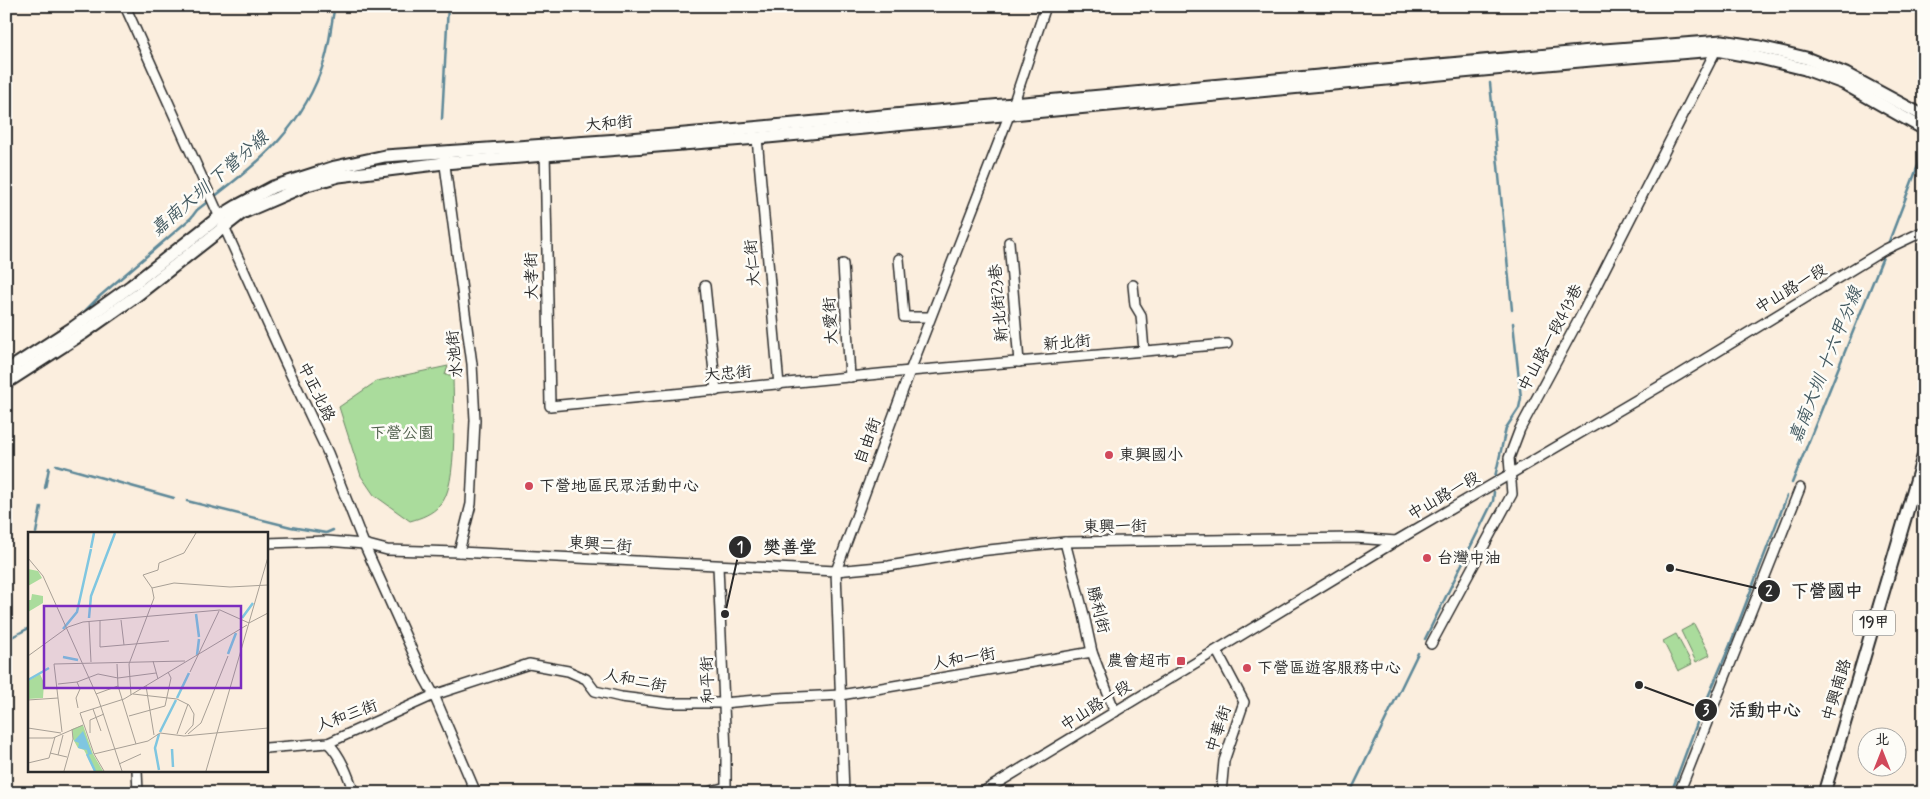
<svg xmlns="http://www.w3.org/2000/svg" width="1930" height="799" font-family="Mynerve,'LXGW WenKai TC',sans-serif">
<style>
.green{fill:#aadc9c;stroke:#6a8464}
.lines{fill:none;stroke-linecap:round;stroke-linejoin:round}
.stream{stroke:#5d8898;stroke-width:2.5}
.minor-casing{stroke:#2b2b2b;stroke-width:12}
.major-casing{stroke:#2b2b2b;stroke-width:15}
.minor{stroke:#fdfcf7;stroke-width:9}
.major{stroke:#fdfcf7;stroke-width:11}
.poi-dot{fill:#d1495b;stroke:#fdfcf7;stroke-width:2}
.labels{text-anchor:middle;dominant-baseline:central;stroke-width:5;stroke-linejoin:round;paint-order:stroke}
.shield{fill:#fdfcf7;stroke:#6a6a68;stroke-width:1}
.shield-label{font-size:15px;font-weight:bold;fill:#2b2b2b}
.street-label{font-size:16px;fill:#2b2b2b;stroke:#fdfcf7}
.park-label{font-size:16px;fill:#51604d;stroke:#fdfcf7}
.poi-label{font-size:16px;fill:#2b2b2b;stroke:#fdfcf7;text-anchor:start}
.water-label{font-size:18px;font-style:italic;fill:#445a61;stroke:#fdfcf7}
.inset-river{fill:none;stroke:#7fc6e0;stroke-width:2.5}
.inset-road{fill:none;stroke:#a8a096;stroke-width:1}
.view{fill:#7b2cbf;fill-opacity:0.15;stroke:#7b2cbf;stroke-width:2.5}
.inset-edge{fill:none;stroke:#2b2b2b;stroke-width:2.5}
.leader{fill:none;stroke:#2b2b2b;stroke-width:2}
.callout-dot{fill:#2b2b2b;stroke:#fdfcf7;stroke-width:2}
.mark-label{font-size:15px;text-anchor:middle;font-weight:bold;fill:#fff}
.callout-label{font-size:18px;text-anchor:middle;font-weight:bold;fill:#2b2b2b;stroke:#fdfcf7;stroke-width:5;stroke-linejoin:round;paint-order:stroke}
</style>
<rect width="100%" height="100%" fill="#fbeede"/>
<filter id="ink" filterUnits="userSpaceOnUse"><feTurbulence type="fractalNoise" baseFrequency=".02" numOctaves="2"/><feDisplacementMap in="SourceGraphic" scale="10" xChannelSelector="R" yChannelSelector="G"/><feConvolveMatrix kernelMatrix="1 2 1 2 8 2 1 2 1" color-interpolation-filters="sRGB"/></filter>
<g filter="url(#ink)">
<g class="green">
<path d="M448,366L445,375H453C453,401 459,487 440,505C432,514 421,518 410,521L374,495L361,476L339,407L377,381Z"/>
<path d="M1694,624L1710,655L1696,662L1681,631Z"/>
<path d="M1676,634L1692,664L1678,671L1663,641Z"/>
</g>
<g class="lines">
<g class="stream">
<path d="M1490,83L1512,310"/>
<path d="M442,119L448,6"/>
<path d="M1888,244L1924,150"/>
<path d="M80,316L100,296L191,218L197,210C255,165 302,133 325,59C330,42 331,23 335,6"/>
<path d="M56,465L174,498"/>
<path d="M1495,477L1506,428L1519,408L1521,398L1513,323"/>
<path d="M1792,483L1883,257"/>
<path d="M45,488L49,468"/>
<path d="M187,501L291,527L326,533L333,530"/>
<path d="M36,533L41,507"/>
<path d="M1425,639L1493,501L1494,492"/>
<path d="M6,640L29,628"/>
<path d="M1350,793L1418,653"/>
<path d="M1671,793L1697,723L1730,645L1787,496"/>
</g>
<defs>
<g id="minor">
<path d="M125,6L284,360L328,453L364,544L424,677L434,695L476,793"/>
<path d="M757,138L779,385"/>
<path d="M545,149L550,406L910,371L1227,344"/>
<path d="M444,158L472,364L475,420L471,504L459,552"/>
<path d="M1009,242L1019,362"/>
<path d="M899,259L904,317H930"/>
<path d="M843,264L850,377"/>
<path d="M1133,285L1135,305L1141,315L1144,351"/>
<path d="M705,286L716,391"/>
<path d="M1065,542L1084,615L1092,652L1115,712"/>
<path d="M266,543L327,541L364,544L387,550L459,552L836,571L889,566L979,551L1065,542L1355,538L1396,541"/>
<path d="M718,566L726,752V787L728,793"/>
<path d="M1431,644L1512,494L1509,458L1520,429L1584,310L1716,50"/>
<path d="M1217,651L1244,702L1224,761L1221,793"/>
<path d="M328,743C341,756 348,775 354,793"/>
<path d="M266,748L328,743L434,695L529,664L568,671L586,679L595,691L621,697L669,703H723L778,698L841,695L1092,652"/>
<path d="M137,770L138,793"/>
<path d="M705,793L726,787"/>
<path d="M844,793L836,571L910,371L1013,105L1046,6"/>
<path d="M981,793L1396,541L1679,375L1884,250L1924,231"/>
<path d="M1679,793L1800,488"/>
</g>
<g id="major">
<path d="M6,371L74,327L131,286L219,217L237,206L273,187L335,167L385,156L619,140L1591,51L1722,41L1760,47L1806,58L1846,74L1924,116"/>
<path d="M6,383L82,334L136,296L242,213L307,185L339,176L444,163L757,138L1591,60L1716,50L1760,58L1805,69L1843,83L1924,129"/>
<path d="M1824,793L1924,454"/>
</g>
</defs>
<use href="#minor" class="minor-casing"/>
<use href="#major" class="major-casing"/>
<use href="#minor" class="minor"/>
<use href="#major" class="major"/>
</g>
</g>
<g class="poi-dot">
<circle cx="1109" cy="455" r="5"/>
<circle cx="529" cy="486" r="5"/>
<circle cx="1427" cy="558" r="5"/>
<rect x="1176" y="656" width="10" height="10" rx="2.5"/>
<circle cx="1247" cy="668" r="5"/>
</g>
<g class="labels">
<rect class="shield" x="1853" y="610.5" width="42" height="25" rx="4"/>
<g class="shield-label">
<text x="1874" y="623">19甲</text>
</g>
<g class="street-label">
<text transform="translate(609 124) rotate(-5)">大和街</text>
<text transform="translate(753 263) rotate(-95)">大仁街</text>
<text transform="translate(532 276) rotate(-91)">大孝街</text>
<text transform="translate(1791 289) rotate(-31)">中山路一段</text>
<text transform="translate(999 303) rotate(-95)">新北街23巷</text>
<text transform="translate(831 321) rotate(-93)">大愛街</text>
<text transform="translate(1551 338) rotate(-62)">中山路一段413巷</text>
<text transform="translate(1067 343) rotate(-5)">新北街</text>
<text transform="translate(455 354) rotate(-96)">水池街</text>
<text transform="translate(728 374) rotate(-5)">大忠街</text>
<text transform="translate(316 392) rotate(64)">中正北路</text>
<text transform="translate(868 441) rotate(-70)">自由街</text>
<text transform="translate(1444 496) rotate(-30)">中山路一段</text>
<text transform="translate(1115 527) rotate(-1)">東興一街</text>
<text transform="translate(600 545) rotate(4)">東興二街</text>
<text transform="translate(1098 610) rotate(76)">勝利街</text>
<text transform="translate(964 659) rotate(-10)">人和一街</text>
<text transform="translate(708 680) rotate(-92)">和平街</text>
<text transform="translate(635 681) rotate(11)">人和二街</text>
<text transform="translate(1837 690) rotate(-73)">中興南路</text>
<text transform="translate(1096 706) rotate(-32)">中山路一段</text>
<text transform="translate(347 716) rotate(-20)">人和三街</text>
<text transform="translate(1219 729) rotate(-72)">中華街</text>
</g>
<g class="park-label">
<text x="402" y="433">下營公園</text>
</g>
<g class="poi-label">
<text x="1119" y="455">東興國小</text>
<text x="539" y="486">下營地區民眾活動中心</text>
<text x="1437" y="558">台灣中油</text>
<text x="1171" y="661" text-anchor="end">農會超市</text>
<text x="1257" y="668">下營區遊客服務中心</text>
</g>
<g class="water-label">
<text transform="translate(210 184) rotate(-41)">嘉南大圳 下營分線</text>
<text transform="translate(1826 365) rotate(-68)">嘉南大圳 十六甲分線</text>
</g>
</g>
<g transform="translate(28 532)">
<rect width="240" height="240" fill="#fbeede"/>
<path d="M0,37L10,39L14,46L0,54ZM4,62L15,64V71L0,80V68H3ZM12,142L16,151L15,166L0,167V149ZM55,193L65,222L75,239H67L56,218L50,216L45,207L44,197Z" fill="#aadc9c"/>
<path d="M55,199L64,222L60,223L59,218L50,216L51,211L46,209Z" fill="#7fc6e0"/>
<path class="inset-river" d="M63,16L66,1M168,82L171,105M61,86L63,64L87,1M214,86L225,71M35,97L49,80L63,17M200,122L208,101M169,123L171,107M35,125L50,128M0,148L21,136M149,166L161,141M132,200L148,168M144,217L145,235M59,222L67,239M131,238L127,216L131,202"/>
<path class="inset-road" d="M0,26L15,44L70,166L94,239M124,56L146,51L202,55L240,53M93,88L96,113M61,89L63,130M72,89V115L141,109M221,91L240,81M0,124L40,95L55,90L192,78L221,91M125,129L130,147M89,132L90,154L108,212M162,140L191,79M49,150L52,157L48,166L50,176M30,152L49,150L70,142L90,146L128,141M118,154L126,203M68,162L90,154M105,162L149,167L161,173L166,182L165,193L157,202M103,163L101,132L126,66L124,56L115,43L130,38L131,31L156,21L168,1M0,168L30,166M65,177L73,199M101,184L137,174L143,146L140,140M0,196L33,201M34,200L26,132L157,129M62,201V188L76,182M149,202L160,172M160,202L173,191L200,124M0,206H25L55,193M22,221L39,225M66,222L120,209L132,201L156,204L240,196M30,223L35,203M0,231L21,226L27,205M91,232L113,222M36,239L45,207L44,197M76,239L66,222L52,181L96,167L219,93M178,239L240,25"/>
<path class="view" d="M16,74H213V156H16Z"/>
<rect width="240" height="240" class="inset-edge"/>
</g>
<path class="leader" d="M725 614L740 547M1670 568L1769 591M1639 685L1706 710"/>
<g class="callout-dot">
<circle cx="725" cy="614" r="5"/>
<circle cx="1670" cy="568" r="5"/>
<circle cx="1639" cy="685" r="5"/>
<circle cx="740" cy="547" r="12"/>
<circle cx="1769" cy="591" r="12"/>
<circle cx="1706" cy="710" r="12"/>
</g>
<g class="mark-label">
<text x="740" y="552">1</text>
<text x="1769" y="596">2</text>
<text x="1706" y="715">3</text>
</g>
<g class="callout-label">
<text x="790" y="553">樊善堂</text>
<text x="1827" y="597">下營國中</text>
<text x="1765" y="716">活動中心</text>
</g>
<rect width="1930" height="799" fill="none" stroke="#fdfcf7" stroke-width="25"/>
<rect x="12" y="12" width="1905" height="774" fill="none" stroke="#2b2b2b" stroke-width="2" filter="url(#ink)"/>
<g transform="translate(1882 752)"><circle r="24" fill="#fdfcf7" stroke="#a9a8a5"/>
<path d="M0-4L9 19L0 12L-9 19Z" fill="#d1495b"/>
<text y="-8" font-size="14" font-weight="bold" text-anchor="middle" fill="#2b2b2b">北</text>
</g>
</svg>
